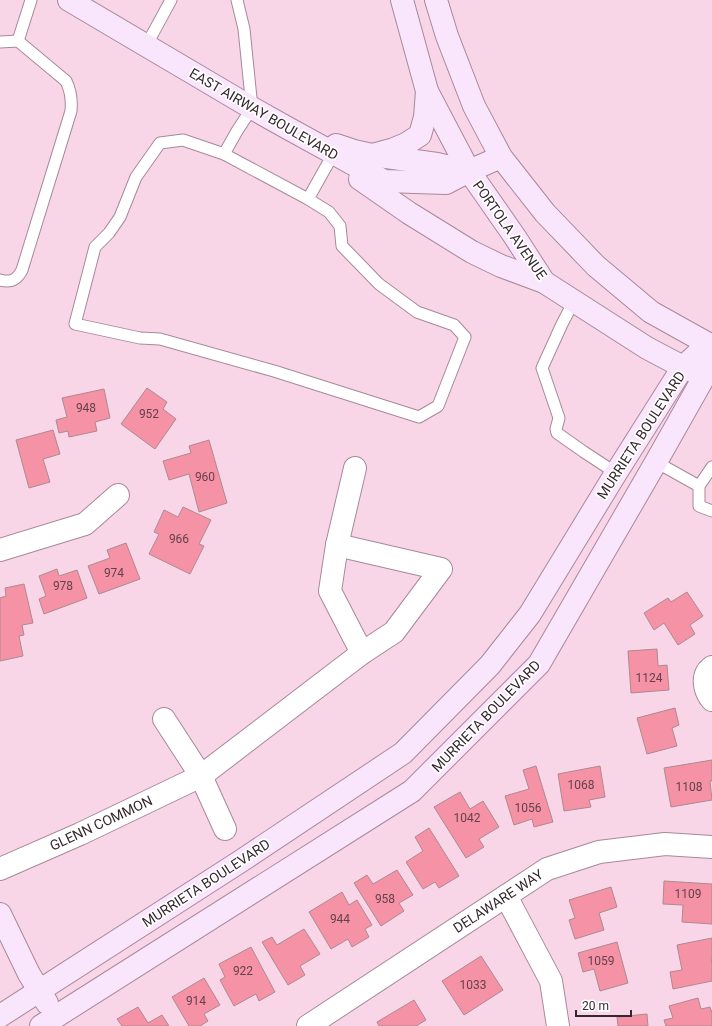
<svg xmlns="http://www.w3.org/2000/svg" width="712" height="1026" font-family="Roboto,sans-serif">
<style>
.building{fill:#f592a5;stroke:#ad8a90}
.lines{fill:none;stroke-linecap:round;stroke-linejoin:round}
.lane-casing{stroke:#a78999;stroke-width:13}
.street-casing{stroke:#a78999;stroke-width:24}
.secondary-casing{stroke:#a78999;stroke-width:24}
.lane{stroke:#fff;stroke-width:11}
.street{stroke:#fff;stroke-width:22}
.secondary{stroke:#f9e5fc;stroke-width:22}
.labels{text-anchor:middle;dominant-baseline:central;stroke-width:3.5;stroke-linejoin:round;paint-order:stroke}
.number-label{font-size:12px;fill:#64424c}
.street-label{font-size:14px;fill:#34272e;stroke:#fff}
</style>
<rect width="100%" height="100%" fill="#f8d6e8"/>
<g class="building">
<path d="M147,388L167,402L163,409L176,419L155,449L121,424Z"/>
<path d="M104,389L110,418L95,422L97,431L69,437L68,431L59,433L56,420L67,417L62,398Z"/>
<path d="M53,430L60,454L43,459L50,482L29,488L16,440Z"/>
<path d="M209,440L227,503L199,512L189,474L169,480L163,461L191,453L189,446Z"/>
<path d="M183,507L211,520L199,544L204,546L190,574L149,554L159,534L154,532L164,510L178,517Z"/>
<path d="M126,543L140,579L99,594L88,566L110,558L107,550Z"/>
<path d="M57,569L59,576L77,570L87,598L44,614L39,599L46,596L39,576Z"/>
<path d="M24,584L33,623L22,625L24,635L19,636L23,656L0,661V598L6,596L5,588Z"/>
<path d="M687,592L703,616L690,625L695,634L678,645L664,623L654,630L644,613L668,598L671,602Z"/>
<path d="M657,649L658,666L667,665L669,690L631,693L628,651Z"/>
<path d="M675,708L679,725L672,728L677,746L647,754L637,718Z"/>
<path d="M712,760V781H710L712,800L671,807L664,768Z"/>
<path d="M536,766L553,822L534,827L532,819L514,825L505,796L529,789L523,770Z"/>
<path d="M600,766L605,797L589,800L591,807L564,811L558,774Z"/>
<path d="M460,792L470,809L483,801L499,827L479,839L484,847L466,858L434,807Z"/>
<path d="M429,828L459,876L439,888L435,882L423,889L406,862L423,851L415,837Z"/>
<path d="M397,870L413,895L399,903L404,911L381,926L354,883L367,875L373,884Z"/>
<path d="M664,881L712,884V924L682,922L683,905L663,904Z"/>
<path d="M611,887L617,907L599,913L604,930L575,939L569,920L575,918L569,900Z"/>
<path d="M342,892L349,905L357,900L372,925L365,929L369,937L352,947L348,939L331,949L309,912Z"/>
<path d="M304,929L320,954L300,966L305,975L288,985L262,942L272,937L277,945Z"/>
<path d="M712,938V958H711L712,964V981L673,989L670,972L682,970L677,945Z"/>
<path d="M617,942L628,983L600,991L594,969L583,972L578,953Z"/>
<path d="M251,947L275,992L259,1001L256,994L234,1006L220,980L225,977L219,964Z"/>
<path d="M481,956L503,990L464,1015L442,981Z"/>
<path d="M204,978L220,1005L204,1014L208,1021L200,1026H189L172,997Z"/>
<path d="M698,998L701,1009L710,1007L712,1013V1026H666L664,1020L673,1018L669,1006Z"/>
<path d="M414,1000L426,1020L416,1026H379L377,1022Z"/>
<path d="M138,1007L148,1023L162,1015L169,1026H122L117,1019Z"/>
<path d="M647,1014L648,1026H618L617,1017Z"/>
</g>
<g class="lines">
<defs>
<g id="lane">
<path d="M237,0L244,29L252,108L237,131L224,154L183,140L160,143L136,177L120,217L109,233L95,247L75,324L140,338L160,339L274,371L419,417L438,406L465,337L454,325L417,312L379,284L342,246L340,226L329,212L308,199L331,158L334,154"/>
<path d="M18,41L31,0"/>
<path d="M0,42L18,41L66,81C71,91 72,100 71,111L22,270C17,280 11,283 0,280"/>
<path d="M146,46L171,0"/>
<path d="M224,154L308,199"/>
<path d="M574,301L562,324L542,368L559,418L556,429L557,433L584,452L616,473"/>
<path d="M656,462L699,486"/>
<path d="M712,467L699,486V506L712,511"/>
</g>
<g id="street">
<path d="M355,468L337,545L330,591L362,653"/>
<path d="M0,550L85,524L118,495"/>
<path d="M712,667C710,669 708,670 707,672C702,681 706,693 712,700"/>
<path d="M164,719L201,776L225,829"/>
<path d="M0,869L80,834L201,776L362,653L394,632L441,569L337,545"/>
<path d="M506,896L551,981L558,1026"/>
<path d="M308,1026L547,869L599,852L665,844L712,847"/>
</g>
<g id="secondary">
<path d="M69,0L252,108L284,126L384,181L446,183L469,171L501,157"/>
<path d="M402,0L427,91L469,171L515,237L544,282L647,348L683,367L697,373"/>
<path d="M436,0L447,36L474,106L501,157L545,213L596,266L651,312L712,346"/>
<path d="M336,145L354,151L372,155L394,149L406,144L420,135L425,117L427,91"/>
<path d="M379,156L437,164L469,171"/>
<path d="M360,179L409,213L472,252L501,266L544,282"/>
<path d="M0,914L29,974L47,1003"/>
<path d="M0,1016L241,861L403,753L490,665L530,614L616,473L683,367L708,344"/>
<path d="M41,1026L412,791L539,664L656,462L704,377L708,344"/>
</g>
</defs>
<use href="#lane" class="lane-casing"/>
<use href="#street" class="street-casing"/>
<use href="#secondary" class="secondary-casing"/>
<use href="#lane" class="lane"/>
<use href="#street" class="street"/>
<use href="#secondary" class="secondary"/>
</g>
<g class="labels">
<g class="number-label">
<text x="86" y="408">948</text>
<text x="149" y="414">952</text>
<text x="205" y="477">960</text>
<text x="179" y="539">966</text>
<text x="114" y="573">974</text>
<text x="63" y="586">978</text>
<text x="649" y="678">1124</text>
<text x="581" y="785">1068</text>
<text x="689" y="787">1108</text>
<text x="528" y="808">1056</text>
<text x="467" y="818">1042</text>
<text x="688" y="894">1109</text>
<text x="385" y="899">958</text>
<text x="340" y="919">944</text>
<text x="601" y="961">1059</text>
<text x="243" y="971">922</text>
<text x="473" y="985">1033</text>
<text x="196" y="1001">914</text>
</g>
<g class="street-label">
<text transform="translate(264 114) rotate(30)">EAST AIRWAY BOULEVARD</text>
<text transform="translate(510 230) rotate(55)">PORTOLA AVENUE</text>
<text transform="translate(641 435) rotate(-57)">MURRIETA BOULEVARD</text>
<text transform="translate(486 716) rotate(-46)">MURRIETA BOULEVARD</text>
<text transform="translate(101 823) rotate(-25)">GLENN COMMON</text>
<text transform="translate(206 883) rotate(-33)">MURRIETA BOULEVARD</text>
<text transform="translate(498 901) rotate(-33)">DELAWARE WAY</text>
</g>
</g>
<path d="M576 1010v6h55v-6" fill="none" stroke="#34272e" stroke-width="2"/>
<text x="582" y="1010" font-size="12" fill="#34272e" stroke="#ffffff" stroke-width="3" paint-order="stroke">20 m</text>
</svg>
